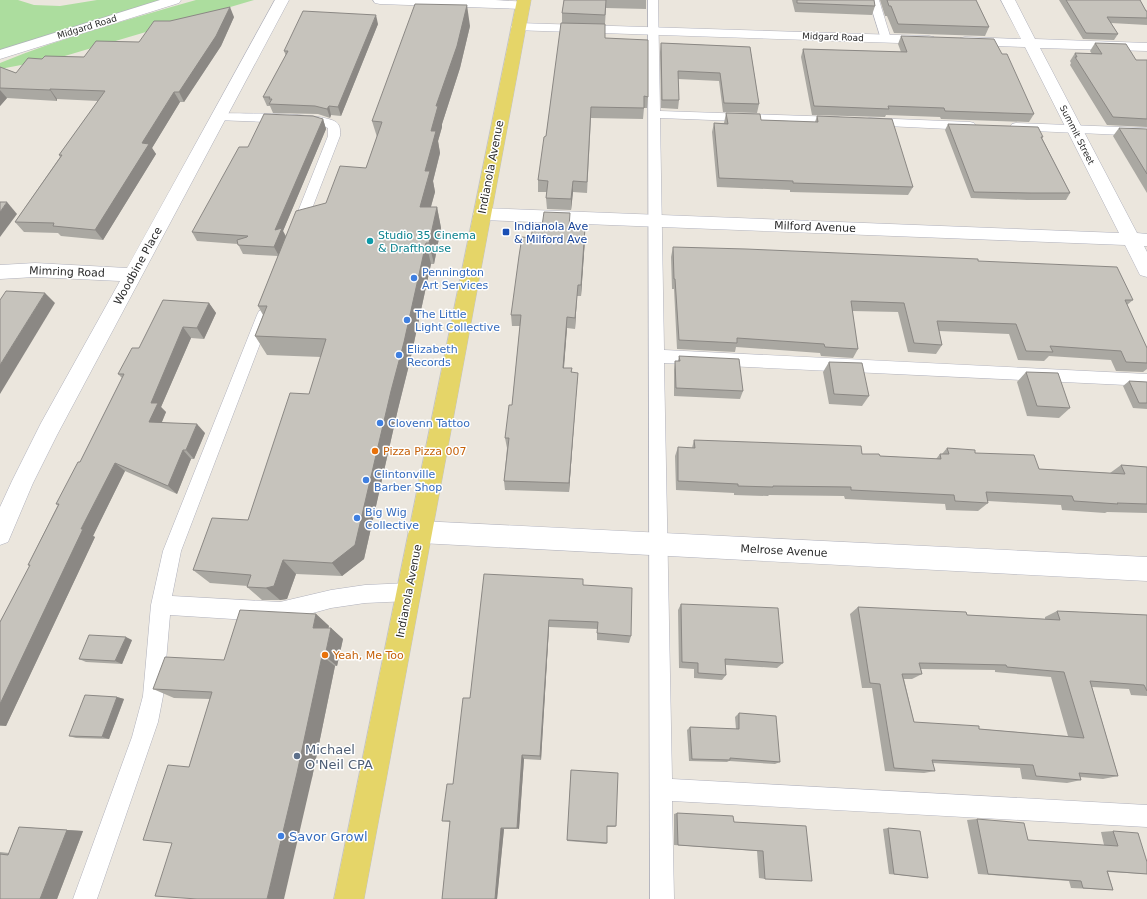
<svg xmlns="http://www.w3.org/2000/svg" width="1147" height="899" font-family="'DejaVu Sans',sans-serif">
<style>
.green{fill:#acdd9e}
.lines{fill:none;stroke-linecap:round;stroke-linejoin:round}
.service-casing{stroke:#b0b1bc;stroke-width:1}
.minor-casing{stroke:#b0b1bc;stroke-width:1}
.primary-casing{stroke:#c3c3c3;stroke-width:1}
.service{fill:#fff;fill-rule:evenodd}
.minor{fill:#fff;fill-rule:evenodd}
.primary{fill:#e5d568;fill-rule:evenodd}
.wall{fill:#aaa8a2;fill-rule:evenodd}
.shaded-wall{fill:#8b8884}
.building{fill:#c6c3bc;stroke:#8b8884;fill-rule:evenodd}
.transit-dot{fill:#1a4fb4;stroke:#fff;stroke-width:1.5}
.culture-dot{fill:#0f9aa8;stroke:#fff;stroke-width:1.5}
.shop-dot{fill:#3f7fe0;stroke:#fff;stroke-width:1.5}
.food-dot{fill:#e8710a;stroke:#fff;stroke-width:1.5}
.service-dot{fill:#5c6f8a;stroke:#fff;stroke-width:1.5}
.labels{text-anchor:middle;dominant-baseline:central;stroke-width:3;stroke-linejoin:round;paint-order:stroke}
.far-street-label{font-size:9px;fill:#2a2a2a;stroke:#fff}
.street-label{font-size:11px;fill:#2a2a2a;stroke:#fff}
.transit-label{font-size:11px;fill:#164399;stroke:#fff;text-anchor:start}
.culture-label{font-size:11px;fill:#0d838f;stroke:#fff;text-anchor:start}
.shop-label{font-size:11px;fill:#366cbe;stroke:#fff;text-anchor:start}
.food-label{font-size:11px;fill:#c56008;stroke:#fff;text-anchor:start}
.near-service-label{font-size:13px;fill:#4e5e75;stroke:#fff;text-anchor:start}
.near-shop-label{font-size:13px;fill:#366cbe;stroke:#fff;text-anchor:start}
</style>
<rect width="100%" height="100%" fill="#ebe6dd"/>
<g class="green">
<path d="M0,0H18L34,5L60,6L97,0H174L0,55Z"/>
<path d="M196,0H254L58,58L0,69V63C64,37 130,19 196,0Z"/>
</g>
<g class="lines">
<defs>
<g id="service">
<path d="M648,0H658L660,111L838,117L842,118L844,121L842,124L838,125L660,118L664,350L1147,374V386L664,363L672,779L1147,805V827L672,801L674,899H650Z"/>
<path d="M869,0H879L891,39L890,41L886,42L881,39Z"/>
<path d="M220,113C241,114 322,112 336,122C341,126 340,131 340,136L303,232L298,234L293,232L291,229L328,136V128L317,124L216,120L214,117L216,114Z"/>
<path d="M870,118L970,122L974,123L976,126L974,129L970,130L866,125L864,122L866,119Z"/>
<path d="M1016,123L1147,128V136L1012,130L1010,127L1012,124Z"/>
<path d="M264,309L269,311L271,315L181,551L172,596L280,602L331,590L365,585L409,583L416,585L419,592L416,599L409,601L365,603L331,608L280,622L170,615L163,696L158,722L97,899H73L132,737L143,696L151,605L163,551L257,315L259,311Z"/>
</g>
<g id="minor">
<path d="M160,0H181L179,3L0,59V50Z"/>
<path d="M275,0H289L57,435L33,483L8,542L0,545V507L12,481L41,423L120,281L35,277L0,279V265L35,263L127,268Z"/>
<path d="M373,0H495L528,2L530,5L528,8L523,9L380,4L375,3Z"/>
<path d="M1001,0H1015L1035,39L1147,43V51L1040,48L1137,233L1147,234V246H1144L1147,252V277L1140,275L1125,245L482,220L476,218L473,214L476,210L482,208L1119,233L1025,47L965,45L960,44L958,41L960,38L965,37L1021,39Z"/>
<path d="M518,23L929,36L934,37L936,40L934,43L929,44L513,30L511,27L513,24Z"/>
<path d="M420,521L1147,557V581L420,543L412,540L408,532L412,524Z"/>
</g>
<path id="primary" d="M517,0H531L364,899H334Z"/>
</defs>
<use href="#service" class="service-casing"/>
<use href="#minor" class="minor-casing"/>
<use href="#primary" class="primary-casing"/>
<use href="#service" class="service"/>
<use href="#minor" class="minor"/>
<use href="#primary" class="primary"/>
</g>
<g class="wall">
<path d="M564,0H646V9L606,8L605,24V38L648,97L647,108H644L643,119L591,118L587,193L573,192L571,210L547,209L546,198L547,192H538V180L546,136L562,23V13Z"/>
<path d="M792,0H874L875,6L872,15L795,12Z"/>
<path d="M880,0H976L989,27L985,36L894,33L887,16H885Z"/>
<path d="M1059,0H1140L1146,11H1147V25L1111,23L1118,34L1114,40L1083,39Z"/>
<path d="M234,17L221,46L184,102H180L152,148L156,154L103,240L61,236L58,233L24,232L15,222L60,157L59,155L98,101L57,99V101L7,98L0,106V67L16,73L42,59L84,57L139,42L170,21Z"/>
<path d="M378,24L341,116L331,115L330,118L318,114L273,113L270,106H267L263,97L286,56L284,51Z"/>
<path d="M470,26L460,68L442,124V127L438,141L440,153L433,181L435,192L431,207H437L441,228L434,264H431L410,361L398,409L364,559L342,576L296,574L287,599L280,600H262L247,587L248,586L210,583L193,570L248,520L309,394L321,357L267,355L255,336L263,315L258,306L278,256L243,254L238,244L197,241L192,232L248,147L323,119L326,129L283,231L286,236L326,203L366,168L377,137L372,121Z"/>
<path d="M901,36L1002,54L1034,114L1029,122L941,119L940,117L886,115L885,117L812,115L801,57L803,49L901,52L898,44Z"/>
<path d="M661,43L750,47L759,104L757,113L723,112L719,81L678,79L679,100L678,109L661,108L660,52Z"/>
<path d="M1095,43L1136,60H1147V127L1107,125L1070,65L1071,63L1070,61L1075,53L1092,54L1090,51Z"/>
<path d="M726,113L761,120L815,122L817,116L913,187L908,195L790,192V190L717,187L712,132L714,123H724Z"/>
<path d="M948,124L1043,137L1042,138L1070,193L1066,200H1027L971,198L945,130Z"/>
<path d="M1119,128L1147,129V193L1113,136Z"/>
<path d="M570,227L585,239L581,296H577L575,329L567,328L564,368L572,372L577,383L569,492L505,490L504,481L507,448L505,438L512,405L520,326H512L511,315Z"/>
<path d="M673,247L978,261L1133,300L1127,305L1147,348V369L1143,372L1116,371L1111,360L1049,356L1044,361L1018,360L1009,334L939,331L942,345L936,354L908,352L898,312L852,311L858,349L853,358L821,356L820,353L736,347L735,352L677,349L674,289H672L671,257Z"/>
<path d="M209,303L216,313L204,339L191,338L161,407L166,412L162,422L205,433L194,459H191L177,494L125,471L93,536L95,537L6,726H0V622L30,566L28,565L58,505L56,504L80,462L122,378L118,374L139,348Z"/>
<path d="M679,356L743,391L740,399L674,396V370L675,361H678Z"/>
<path d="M829,362L869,396L862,406L829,404L823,372Z"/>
<path d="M1026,372L1070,408L1059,418L1027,416L1017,382Z"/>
<path d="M1129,381L1147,382V409L1133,408L1123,386Z"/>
<path d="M694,440L862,454L880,456L936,459L940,454H942L947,448L975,453L1039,469L1110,473L1121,465L1147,467V513L1107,512L1105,513L1062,510L1061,505L988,501V503L978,511L946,510L945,504L845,499L844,496L769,495L768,496L734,495V493L676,490L675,456L678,447L692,448Z"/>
<path d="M583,585L631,636L629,643L597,640V629L549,627L541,760L524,759L519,829H504L497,899H442L450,822L442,821L453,784L470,698Z"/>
<path d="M681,604L783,663L777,668L726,665V675L722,680L694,678V669L679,668L678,610Z"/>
<path d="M858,607L967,615L1045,619V617L1057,611L1147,615V696L1131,695L1129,689L1092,687L1118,776L1103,779L1080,777L1081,780L1067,783L1022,779L1020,768L933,763L935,771L924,773L885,771L872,688H862L850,614ZM921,669L995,670V672L1051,677L1068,736L979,729L914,722L904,679H912L922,674Z"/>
<path d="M316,614L329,626L328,628H331L343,639L337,666H335L312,778L172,843L189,767L210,699L174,698L153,689L224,660Z"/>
<path d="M132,640L122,664L86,662L79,659Z"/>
<path d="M117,697L124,699L109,739L76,738L69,736Z"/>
<path d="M739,713L780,762L775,764L729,761L727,762L689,761L687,730L690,727L736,729L735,717Z"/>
<path d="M571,770L616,826L615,827H607V843L606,844L567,841Z"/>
<path d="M677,813L734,822L806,826L765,879L759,878L757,851L674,845V814Z"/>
<path d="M977,819L1028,840L1104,845L1101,832L1113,831L1147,874L1108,872L1113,890L1071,888L1069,881L978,874L967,820Z"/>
<path d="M19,827L83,831L57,899H0V852L9,853Z"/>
<path d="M888,828L928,878L889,874L883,829Z"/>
</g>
<g class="shaded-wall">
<path d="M467,5L470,26L460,68L442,124V127L438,141L440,153L433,181L435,192L425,227L420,207L431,131L436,106Z"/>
<path d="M230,7L234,17L221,46L184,102L179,92Z"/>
<path d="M376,15L378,24L341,116L338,107Z"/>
<path d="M50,89L57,99V101L50,90Z"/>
<path d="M0,90L7,98L0,106Z"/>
<path d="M174,92L180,102L152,148L156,154L103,240L95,230L142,143Z"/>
<path d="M329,106L331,115L330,118L327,109Z"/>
<path d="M323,119L326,129L283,231L286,237L279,256L274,247L275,230Z"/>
<path d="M573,181V192L571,210V199Z"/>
<path d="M7,202L17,214L0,237V212Z"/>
<path d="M437,207L441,228L434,264L429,243Z"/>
<path d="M585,228V239L581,296V285Z"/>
<path d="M426,243L431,264L410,361L398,409L364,559L342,576L332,563L391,391Z"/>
<path d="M578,285L577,296L575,329V318Z"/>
<path d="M45,293L55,303L0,394V365Z"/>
<path d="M209,303L216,313L204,339L197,328Z"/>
<path d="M567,317V328L563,378V368Z"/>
<path d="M183,327L191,338L161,407L166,412L158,431L149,422L151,403Z"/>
<path d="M578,373L577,383L569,492V483Z"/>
<path d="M197,424L205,433L194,459L186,450Z"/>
<path d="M183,450L191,459L177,494L168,486Z"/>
<path d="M115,463L125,471L93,536L95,537L6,726L0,725V704L81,529Z"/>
<path d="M283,560L296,574L287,599L280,600L266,588Z"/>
<path d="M316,614L329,626L325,639L313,628Z"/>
<path d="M549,620V627L541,760L540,756Z"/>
<path d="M331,628L343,639L337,666L325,656Z"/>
<path d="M126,637L132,640L122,664L115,661Z"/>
<path d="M322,656L335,666L312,778L284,899H267Z"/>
<path d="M117,697L124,699L109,739L102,737Z"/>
<path d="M522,755L524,759L519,829L517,828Z"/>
<path d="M501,828L504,829L497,899H495Z"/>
<path d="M67,830L83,831L57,899H40Z"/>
</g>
<g class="building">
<path d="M564,0H606L605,15L562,13Z"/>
<path d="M797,0H874L875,6L797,3Z"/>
<path d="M887,0H976L989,27L898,24L891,6H889Z"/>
<path d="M1066,0H1140L1146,11H1147V18L1107,17L1118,34L1086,33Z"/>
<path d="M415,4L467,5L457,46L436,106H438L431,131H436L425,171H430L420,207H437L429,243H426L404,342L391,391L355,545L332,563L283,560L274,586L266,588L247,587L251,575L193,570L212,518L248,520L290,393L309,394L326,339L255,336L267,306H258L296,211L326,203L340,166L366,168L382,122L372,121Z"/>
<path d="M230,7L216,36L179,92H174L142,143L149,144L95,230L53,226L54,223L15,222L62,155H59L105,91L50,89V90L0,88V67L16,73L28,58L42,59L45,56L84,57L96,41L139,42L154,21H170Z"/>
<path d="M303,11L376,15L338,107L329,106L327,109L315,106L269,104L272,99H269L270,97H263L288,51H284Z"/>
<path d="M561,23L605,24V38L648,40V97L644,96V108L591,107L587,182L573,181L571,199L546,198L548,181L538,180L544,137L546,136Z"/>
<path d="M901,36L994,39L1002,54H1007L1034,114L945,111L944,108L888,106L889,109L814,106L803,49L907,52Z"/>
<path d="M661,43L750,47L759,104L724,103L720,73L678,71L679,100H662Z"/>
<path d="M1095,43L1126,44L1136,60H1147V119L1113,117L1075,57H1077L1075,53L1102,54Z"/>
<path d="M726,113L760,114L761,120L818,122L817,116L892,119L913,187L793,183V181L719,178L714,123L728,124Z"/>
<path d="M264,114L313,116L323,119L275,230L282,228L274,247L238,245L237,240L247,237L248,236L192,232L239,147H248Z"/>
<path d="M948,124L1038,127L1043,137H1041L1070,193H1031L974,192Z"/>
<path d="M1119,128L1147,129V174Z"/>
<path d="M0,202H7L0,212Z"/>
<path d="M544,212L570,213L569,227L585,228L581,285H578L575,318L567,317L563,368H572L571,372L578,373L569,483L504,481L509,438H505L509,405H512L521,315H511L519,256L522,237L531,238L533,226H542Z"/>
<path d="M673,247L746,249L978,259V261L1117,267L1133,300H1125L1147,348V363L1126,362L1121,351L1050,346L1053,352L1026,351L1016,324L937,321L942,345L914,343L904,303L851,301L858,349L825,347L824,344L737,338V343L679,340L675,279H674Z"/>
<path d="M6,291L45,293L0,365V300Z"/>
<path d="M163,300L209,303L197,328L183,327L151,403H158L149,422L197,424L186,450H183L168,486L115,463L81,529H83L0,704V622L30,565H28L59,504H56L78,462H80L124,374H118L132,348H139Z"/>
<path d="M679,356L739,359L743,391L676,388L675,361H680Z"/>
<path d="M829,362L862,363L869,396L834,394Z"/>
<path d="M1026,372L1058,373L1070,408L1037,406Z"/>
<path d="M1129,381L1147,382V403H1139Z"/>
<path d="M694,440L861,446L862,454H879L880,456L941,459L940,454H949L947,448L975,450V453L1034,455L1039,469L1125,474L1121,465L1147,467V504L1117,503L1118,504L1074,501L1072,496L986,492L988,503L955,501L954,495L851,490V487L773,486V487L738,486V484L678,481V447L695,448Z"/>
<path d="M484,574L583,579V585L632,588L631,636L597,633L598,622L549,620L540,756L522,755L517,828H501L495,899H442L450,821H442L447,784H453L463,698H470Z"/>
<path d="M681,604L778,608L783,663L725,659L726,675L698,673V663L682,662Z"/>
<path d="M858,607L966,612L967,615L1060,620L1057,611L1147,615V691L1144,685L1090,681L1118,776L1079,773L1081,780L1036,776L1033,765L932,760L935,771L894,768L880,684L870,683ZM919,663L1006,665L1007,667L1064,672L1084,738L979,729V726L914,722L902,674H922Z"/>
<path d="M240,610L316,614L313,628H331L325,656H322L297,773L267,899H197L155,896L172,843L143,840L168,765L189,767L212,692L153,689L165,657L224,660Z"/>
<path d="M89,635L126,637L115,661L79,659Z"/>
<path d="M85,695L117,697L102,737L69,736Z"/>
<path d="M739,713L776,716L780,762L730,758V760L692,759L690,727L739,729Z"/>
<path d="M571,770L618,773L616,826H607V843L567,840Z"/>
<path d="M677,813L733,816L734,822L806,826L812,881L765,879L763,851L678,845Z"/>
<path d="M977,819L1024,823L1028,840L1118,846L1113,831L1138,833L1147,862V874L1107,871L1113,890L1083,888L1081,881L988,874Z"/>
<path d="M19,827L67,830L40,899H0V854L8,855Z"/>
<path d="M888,828L920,831L928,878L894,874Z"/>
</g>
<rect class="transit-dot" x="502" y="228" width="8" height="8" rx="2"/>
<circle class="culture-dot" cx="370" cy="241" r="4"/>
<g class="shop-dot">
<circle cx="414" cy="278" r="4"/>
<circle cx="407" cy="320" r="4"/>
<circle cx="399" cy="355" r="4"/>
<circle cx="380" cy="423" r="4"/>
<circle cx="366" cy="480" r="4"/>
<circle cx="357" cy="518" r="4"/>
<circle cx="281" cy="836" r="4"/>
</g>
<g class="food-dot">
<circle cx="375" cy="451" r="4"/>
<circle cx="325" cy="655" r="4"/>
</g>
<circle class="service-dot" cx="297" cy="756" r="4"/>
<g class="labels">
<g class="far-street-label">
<text transform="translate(87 27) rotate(-17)">Midgard Road</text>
<text transform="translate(833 37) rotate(2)">Midgard Road</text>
<text transform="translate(1077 135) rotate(63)">Summit Street</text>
</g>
<g class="street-label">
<text transform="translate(491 167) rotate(-79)">Indianola Avenue</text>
<text transform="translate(815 227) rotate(2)">Milford Avenue</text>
<text transform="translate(138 266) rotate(-61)">Woodbine Place</text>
<text transform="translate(67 272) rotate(2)">Mimring Road</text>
<text transform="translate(784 551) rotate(3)">Melrose Avenue</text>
<text transform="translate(409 591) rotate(-79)">Indianola Avenue</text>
</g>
<g class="transit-label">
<text x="514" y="226">Indianola Ave<tspan x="514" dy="13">&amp; Milford Ave</tspan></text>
</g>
<g class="culture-label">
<text x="378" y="235">Studio 35 Cinema<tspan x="378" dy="13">&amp; Drafthouse</tspan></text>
</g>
<g class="shop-label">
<text x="422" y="272">Pennington<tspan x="422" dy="13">Art Services</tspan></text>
<text x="415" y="314">The Little<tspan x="415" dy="13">Light Collective</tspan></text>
<text x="407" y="349">Elizabeth<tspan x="407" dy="13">Records</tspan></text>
<text x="388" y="423">Clovenn Tattoo</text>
<text x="374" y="474">Clintonville<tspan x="374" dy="13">Barber Shop</tspan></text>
<text x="365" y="512">Big Wig<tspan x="365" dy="13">Collective</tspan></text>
</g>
<g class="food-label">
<text x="383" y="451">Pizza Pizza 007</text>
<text x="333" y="655">Yeah, Me Too</text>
</g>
<g class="near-service-label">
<text x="305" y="749">Michael<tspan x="305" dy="15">O'Neil CPA</tspan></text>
</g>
<g class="near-shop-label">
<text x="289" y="836">Savor Growl</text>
</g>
</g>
</svg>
